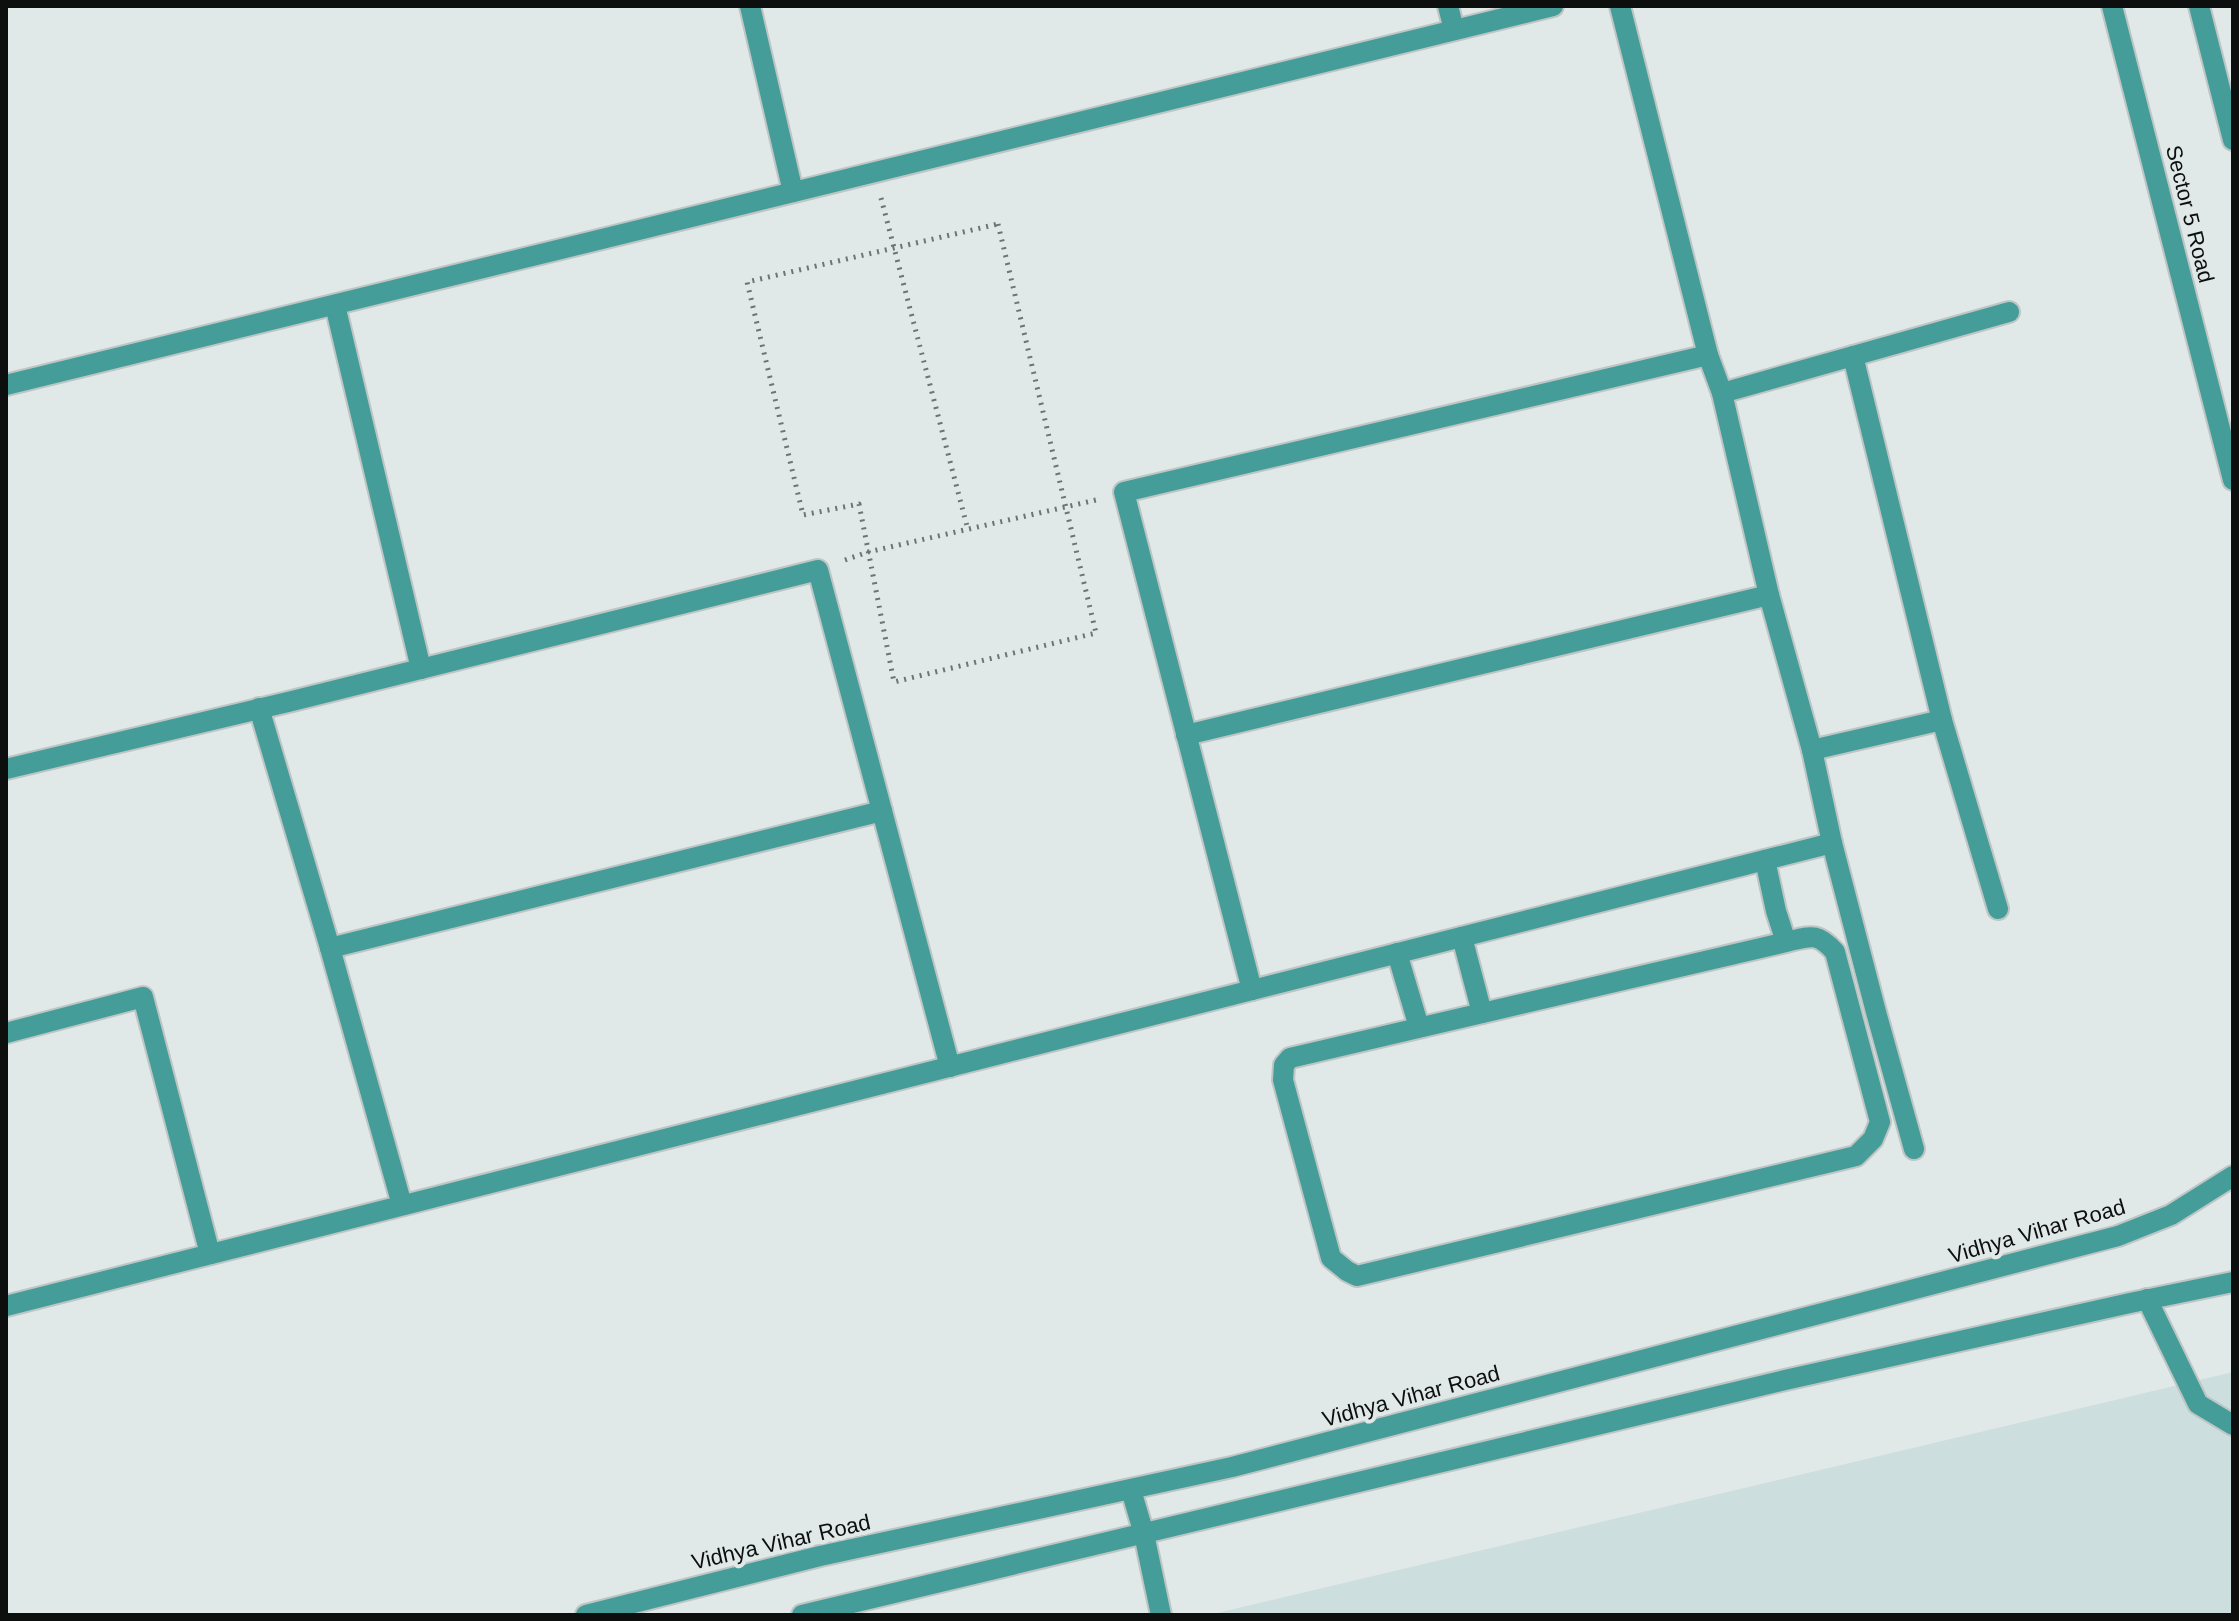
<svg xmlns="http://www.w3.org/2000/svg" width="2239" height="1621" font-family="Helvetica,sans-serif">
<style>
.built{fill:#ccdedd}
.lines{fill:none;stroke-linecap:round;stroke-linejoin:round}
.minor-casing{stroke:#bec6c5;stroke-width:24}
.path{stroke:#6e7373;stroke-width:5;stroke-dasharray:2 6;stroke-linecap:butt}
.minor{stroke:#449d99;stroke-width:20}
.labels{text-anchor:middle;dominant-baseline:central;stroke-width:8;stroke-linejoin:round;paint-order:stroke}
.street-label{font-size:22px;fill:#0d0f0f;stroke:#e0e9e8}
</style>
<rect width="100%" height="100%" fill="#e0e9e8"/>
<path class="built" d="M2233,1372V1615L1213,1614Z"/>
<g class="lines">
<defs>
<g id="minor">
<path d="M750,6L793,192"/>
<path d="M1448,6L1454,30"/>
<path d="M2112,6L2233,480"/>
<path d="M2199,6L2233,140"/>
<path d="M335,305L421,669"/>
<path d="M6,385L1553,6"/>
<path d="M1722,393L1853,356"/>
<path d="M259,708L330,948L402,1205"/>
<path d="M1186,735L1769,595"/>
<path d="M1812,750L1942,720"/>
<path d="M6,769L288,702L818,570L950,1067"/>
<path d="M1832,843L1876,1012L1914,1149"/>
<path d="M1765,860L1776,911L1786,942C1811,936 1817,932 1835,952L1880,1122L1873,1139L1856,1156L1357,1276L1347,1271L1331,1258L1283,1080L1284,1065L1290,1058L1786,942"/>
<path d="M1998,909L1942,720L1853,356L2009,312"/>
<path d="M1462,937L1482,1013"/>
<path d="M330,948L882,811"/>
<path d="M1397,953L1419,1027"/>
<path d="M1252,990L1124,492L1708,355"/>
<path d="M6,1033L143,997L210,1254"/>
<path d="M2147,1299L2198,1404L2233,1425"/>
<path d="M6,1306L1832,843L1812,750L1769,595L1722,393L1708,355L1620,6"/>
<path d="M1131,1490L1144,1534L1161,1615"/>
<path d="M586,1615L820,1556L1232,1467L2118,1236L2171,1215L2233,1176"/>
<path d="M802,1615L1785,1380L2130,1303L2233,1282"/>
</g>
</defs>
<use href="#minor" class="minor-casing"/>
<g class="path">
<path d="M881,198L968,530"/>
<path d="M998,224L1096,633L894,682L859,504L803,515L747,282Z"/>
<path d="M845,560L868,552L1096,500"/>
</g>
<use href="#minor" class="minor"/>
</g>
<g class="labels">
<g class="street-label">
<text transform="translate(2190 214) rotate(76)">Sector 5 Road</text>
<text transform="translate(2037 1231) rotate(-16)">Vidhya Vihar Road</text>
<text transform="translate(1411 1396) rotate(-15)">Vidhya Vihar Road</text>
<text transform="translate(781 1542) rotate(-13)">Vidhya Vihar Road</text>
</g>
</g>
<rect width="2239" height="1621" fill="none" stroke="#0d0f0f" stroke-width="16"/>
</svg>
